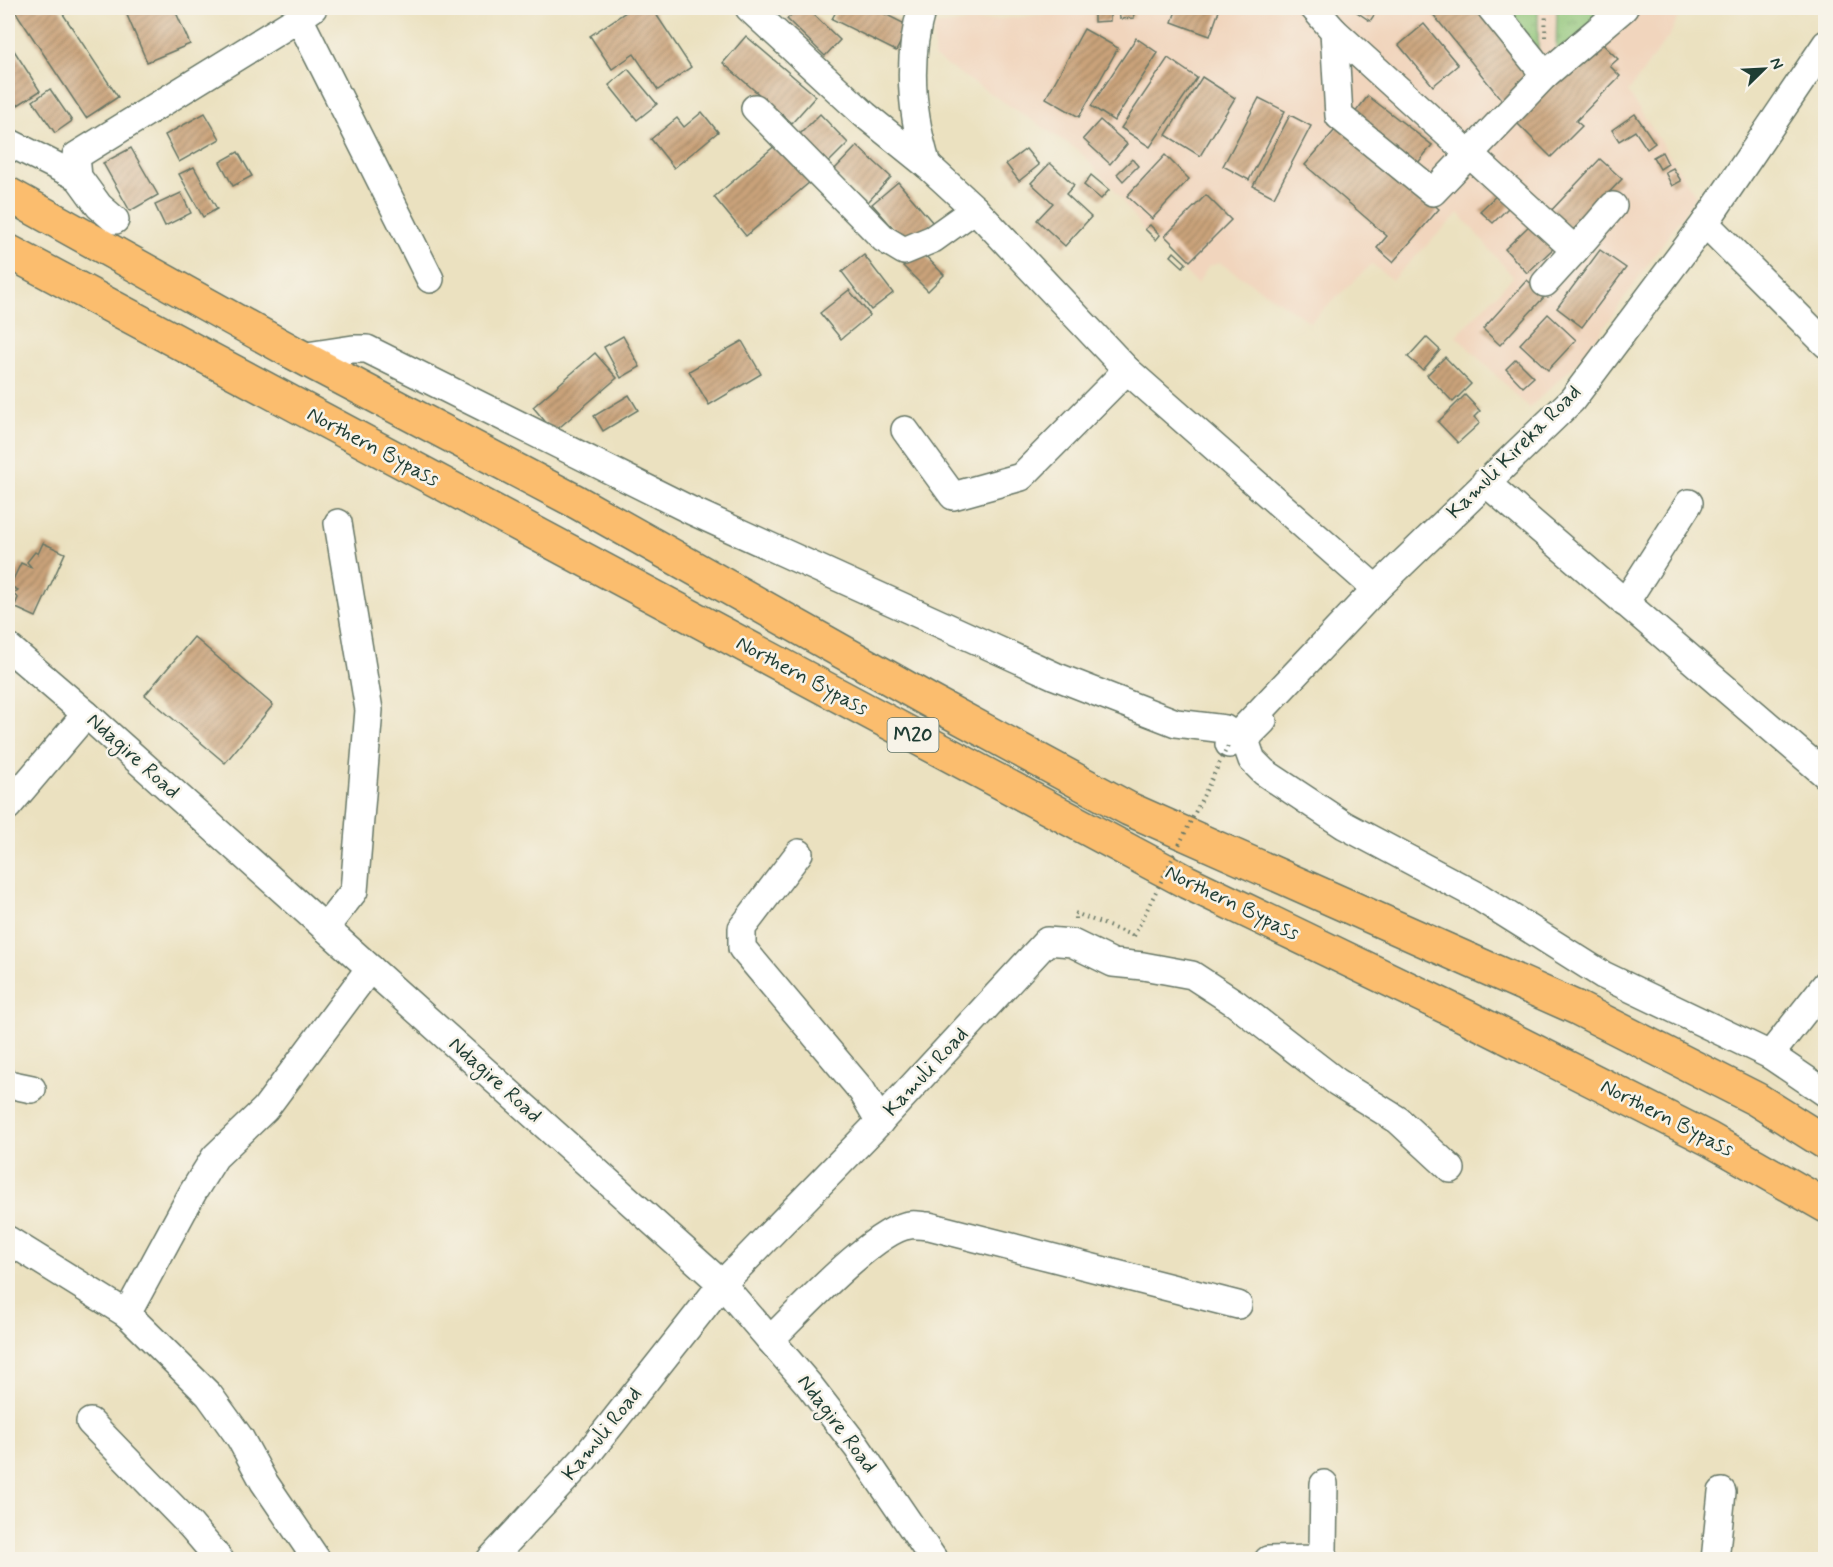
<svg xmlns="http://www.w3.org/2000/svg" width="1833" height="1567" font-family="Mynerve,sans-serif">
<style>
.built{fill:#f1d5bd}
.grass{fill:url(#grass-tufts);stroke:#578156;stroke-width:1.5}
.building{fill:url(#building-hatch)}
.lines{fill:none;stroke-linecap:round;stroke-linejoin:round}
.minor-casing{stroke:#667665;stroke-width:30}
.highway-casing{stroke:#667665;stroke-width:36}
.path{stroke:#667665;stroke-width:4;stroke-dasharray:1.5 4.5;stroke-linecap:butt}
.minor{stroke:#fff;stroke-width:27}
.highway{stroke:#fbbd6e;stroke-width:33}
.path-bridge{stroke:#667665;stroke-width:4;stroke-dasharray:1.5 4.5;stroke-linecap:butt}
.labels{text-anchor:middle;dominant-baseline:central;stroke-width:5;stroke-linejoin:round;paint-order:stroke}
.shield{fill:#f7f3e8;stroke:#60746a;stroke-width:1.5}
.shield-label{font-size:20px;font-weight:bold;fill:#1f3d34}
.street-label{font-size:21px;fill:#1f3d34;stroke:#f7f3e8}
</style>
<defs>
<pattern id="grass-tufts" width="24" height="20" patternUnits="userSpaceOnUse" patternTransform="scale(1.5)"><rect width="24" height="20" fill="#8fc578"/><path d="M3 7l-1-3M5 7V3M7 7l1-3M15 17l-1-3M17 17v-4M19 17l1-3" fill="none" stroke="#74a163"/></pattern>
<pattern id="building-hatch" width="6" height="6" patternUnits="userSpaceOnUse" patternTransform="scale(1.5)"><rect width="6" height="6" fill="#caa37a"/><path d="M-1 1l2-2M0 6l6-6M5 7l2-2" fill="none" stroke="#a38665"/></pattern>
</defs>
<rect width="100%" height="100%" fill="#f7f3e8"/>
<filter id="ink" filterUnits="userSpaceOnUse"><feTurbulence type="fractalNoise" baseFrequency=".0167" numOctaves="2"/><feDisplacementMap in="SourceGraphic" scale="12" xChannelSelector="R" yChannelSelector="G"/><feConvolveMatrix kernelMatrix="1 2 1 2 8 2 1 2 1" color-interpolation-filters="sRGB"/></filter>
<filter id="wash" filterUnits="userSpaceOnUse"><feTurbulence type="fractalNoise" baseFrequency=".008" numOctaves="4" result="noise"/><feDisplacementMap in="SourceGraphic" scale="24" xChannelSelector="R" yChannelSelector="G"/><feGaussianBlur stdDeviation="1.35" result="paint"/><feColorMatrix in="noise" values="0 0 0 0 0 0 0 0 0 0 0 0 0 0 0 0 0 1.4 0 .05"/><feComposite in="paint" operator="in"/></filter>
<g filter="url(#wash)">
<rect width="100%" height="100%" fill="#ebe1c0"/>
<path class="built" d="M1106,8H1682L1671,33L1628,92L1696,196L1584,356L1529,408L1456,336L1513,277L1459,213L1392,280L1372,264L1310,322L1220,263L1209,266L1197,284L1143,229L1114,189L1078,150L934,57V26Z"/>
<g class="grass">
<path d="M1499,8H1538V59Z"/>
<path d="M1557,8H1614L1556,59Z"/>
</g>
<g id="blocks">
<g class="building">
<path d="M13,8H59L118,97L86,118Z"/>
<path d="M124,8H174L190,44L147,62Z"/>
<path d="M632,8H652L691,67L658,90L634,54L612,69L590,36Z"/>
<path d="M798,8H807L840,40L825,56L787,19Z"/>
<path d="M838,8H873L909,26L896,51L832,19Z"/>
<path d="M1177,8H1220L1210,36L1172,22Z"/>
<path d="M1351,8H1379L1370,21Z"/>
<path d="M1428,8H1482L1538,77L1504,103Z"/>
<path d="M1133,9L1134,18L1120,19L1119,10Z"/>
<path d="M1110,10V21L1094,22V11Z"/>
<path d="M1424,24L1458,65L1433,86L1399,45Z"/>
<path d="M1084,29L1118,48L1079,117L1046,98Z"/>
<path d="M746,36L816,96L792,123L723,63Z"/>
<path d="M1594,36L1618,59L1610,66L1620,76L1576,121L1582,126L1551,157L1512,118Z"/>
<path d="M1136,38L1158,53L1114,121L1091,106Z"/>
<path d="M8,41L40,91L15,107L8,96Z"/>
<path d="M1168,58L1197,78L1150,147L1121,128Z"/>
<path d="M628,69L657,104L637,120L609,85Z"/>
<path d="M1202,77L1235,98L1200,156L1166,135Z"/>
<path d="M50,89L72,121L55,133L33,101Z"/>
<path d="M1368,96L1432,145L1414,168L1350,119Z"/>
<path d="M1259,98L1285,111L1249,180L1223,166Z"/>
<path d="M702,112L718,132L674,168L651,139L677,118L684,127Z"/>
<path d="M205,113L220,139L179,162L165,135Z"/>
<path d="M820,114L848,143L822,169L794,140Z"/>
<path d="M1635,114L1655,143L1647,149L1635,131L1619,141L1612,130Z"/>
<path d="M1290,115L1311,126L1274,197L1253,186Z"/>
<path d="M1100,120L1127,144L1110,164L1083,139Z"/>
<path d="M1340,124L1439,209L1393,262L1377,248L1387,236L1305,165Z"/>
<path d="M777,144L810,182L746,236L714,197Z"/>
<path d="M857,146L891,177L868,202L833,171Z"/>
<path d="M131,148L158,195L130,211L103,163Z"/>
<path d="M1026,149L1039,165L1019,181L1006,164Z"/>
<path d="M238,152L252,176L233,186L220,162Z"/>
<path d="M1662,152L1668,164L1660,169L1653,157Z"/>
<path d="M1165,155L1189,179L1152,219L1127,196Z"/>
<path d="M1132,159L1138,166L1123,181L1117,174Z"/>
<path d="M1600,159L1622,179L1567,236L1546,216Z"/>
<path d="M1050,163L1074,185L1066,194L1091,217L1065,246L1037,220L1053,203L1031,183Z"/>
<path d="M194,167L217,209L203,217L179,174Z"/>
<path d="M1673,168L1681,181L1672,186L1665,172Z"/>
<path d="M1091,175L1109,190L1101,199L1084,185Z"/>
<path d="M898,182L933,223L908,245L872,204Z"/>
<path d="M181,193L191,213L165,226L155,205Z"/>
<path d="M1499,193L1511,205L1493,223L1480,211Z"/>
<path d="M1206,195L1231,220L1190,261L1165,236Z"/>
<path d="M1532,223L1555,247L1527,273L1505,249Z"/>
<path d="M1150,225L1160,235L1156,240L1145,229Z"/>
<path d="M918,248L944,275L928,291L902,265Z"/>
<path d="M1600,250L1626,268L1582,327L1557,308Z"/>
<path d="M1174,252L1186,263L1183,267L1171,256Z"/>
<path d="M864,255L893,293L871,310L842,272Z"/>
<path d="M1527,280L1545,296L1500,345L1483,329Z"/>
<path d="M849,290L870,315L841,339L820,313Z"/>
<path d="M1548,314L1576,340L1548,370L1520,344Z"/>
<path d="M623,336L640,367L621,378L604,347Z"/>
<path d="M1426,337L1440,350L1423,370L1408,357Z"/>
<path d="M742,341L761,374L709,405L689,371Z"/>
<path d="M595,353L617,378L554,432L533,407Z"/>
<path d="M1445,357L1471,384L1453,402L1427,375Z"/>
<path d="M1516,359L1534,377L1523,387L1506,369Z"/>
<path d="M629,395L638,410L603,431L594,416Z"/>
<path d="M1465,395L1480,411L1474,417L1480,423L1458,443L1438,422Z"/>
<path d="M43,543L65,553L36,617L14,607L18,598L13,594L18,590L10,586L21,563L32,568L27,562L35,552L38,554Z"/>
<path d="M194,637L273,705L225,763L145,695Z"/>
</g>
</g>
</g>
<g filter="url(#ink)">
<use href="#blocks" fill-opacity="0" stroke="#667665" stroke-width="1.5"/>
<g class="lines">
<defs>
<g id="minor">
<path d="M313,8L299,18L430,279"/>
<path d="M749,8L865,115L927,165L975,209L1127,370L1376,589"/>
<path d="M922,8C906,61 911,113 927,165"/>
<path d="M1314,8L1334,31L1339,116L1433,192L1545,75L1624,8"/>
<path d="M1491,8L1545,75"/>
<path d="M1334,31L1575,250L1545,283"/>
<path d="M755,108L884,239L904,251L933,239L975,209"/>
<path d="M8,142L78,177"/>
<path d="M115,220L99,206L78,177L76,156L299,18"/>
<path d="M1705,223L1826,344"/>
<path d="M1575,250L1613,206"/>
<path d="M300,357L353,349H367L692,511L1055,676L1176,723L1225,729L1235,737"/>
<path d="M905,430L953,496L1021,477L1127,370"/>
<path d="M1485,482L1826,775"/>
<path d="M1625,603L1689,503"/>
<path d="M8,647L86,714L370,968L722,1284L809,1385L857,1447L934,1560"/>
<path d="M1263,721L1250,734L1246,743L1252,760L1264,772L1344,825L1476,895L1603,975L1770,1055"/>
<path d="M1229,744L1376,589L1572,400L1705,223L1826,44"/>
<path d="M8,806L86,714"/>
<path d="M799,853L742,928V948L862,1091L880,1122"/>
<path d="M325,928L354,891L369,710L338,523"/>
<path d="M1826,984L1770,1055L1826,1093"/>
<path d="M8,1084L32,1089"/>
<path d="M8,1240L127,1314"/>
<path d="M770,1340C798,1313 876,1228 910,1225C916,1224 923,1226 929,1226L1238,1305"/>
<path d="M90,1422L191,1526L220,1560"/>
<path d="M317,1560L264,1482L240,1438L209,1395L127,1314L193,1192L215,1157L265,1109L370,968"/>
<path d="M490,1560L583,1460L722,1284L871,1131L1047,941L1072,943L1113,963L1143,966L1192,975L1235,1003L1337,1082L1398,1120L1451,1169"/>
<path d="M1268,1560L1314,1559L1323,1550L1324,1484"/>
<path d="M1715,1560L1722,1492"/>
</g>
<g id="highway">
<path d="M8,194L294,353L575,501L928,700L1129,809L1577,1008L1756,1099L1826,1143"/>
<path d="M8,251L1187,882L1467,1017L1709,1139L1826,1206"/>
</g>
</defs>
<use href="#minor" class="minor-casing"/>
<use href="#highway" class="highway-casing"/>
<g class="path">
<path d="M1545,37L1546,8"/>
<path d="M1075,919V913L1134,936"/>
</g>
<use href="#minor" class="minor"/>
<use href="#highway" class="highway"/>
<path class="path-bridge" d="M1134,936L1229,744"/>
</g>
</g>
<g class="labels">
<rect class="shield" x="887.5" y="718" width="51" height="34" rx="4.5"/>
<g class="shield-label">
<text x="913" y="735">M20</text>
</g>
<g class="street-label">
<text transform="translate(373 447) rotate(28)">Northern Bypass</text>
<text transform="translate(1514 452) rotate(-45)">Kamuli Kireka Road</text>
<text transform="translate(802 676) rotate(28)">Northern Bypass</text>
<text transform="translate(133 756) rotate(42)">Ndagire Road</text>
<text transform="translate(1232 903) rotate(26)">Northern Bypass</text>
<text transform="translate(926 1072) rotate(-47)">Kamuli Road</text>
<text transform="translate(495 1080) rotate(42)">Ndagire Road</text>
<text transform="translate(1667 1118) rotate(27)">Northern Bypass</text>
<text transform="translate(837 1424) rotate(53)">Ndagire Road</text>
<text transform="translate(602 1434) rotate(-51)">Kamuli Road</text>
</g>
</g>
<rect width="1833" height="1567" fill="none" stroke="#f7f3e8" stroke-width="30"/>
<g transform="translate(1764 69) rotate(66)" stroke="#f7f3e8" stroke-width="4.5" paint-order="stroke">
<path d="M0-4.5L10 22L0 15L-10 22Z" fill="#1f3d34"/>
<text y="-9" font-size="16" font-weight="bold" text-anchor="middle" fill="#1f3d34">N</text>
</g>
</svg>
